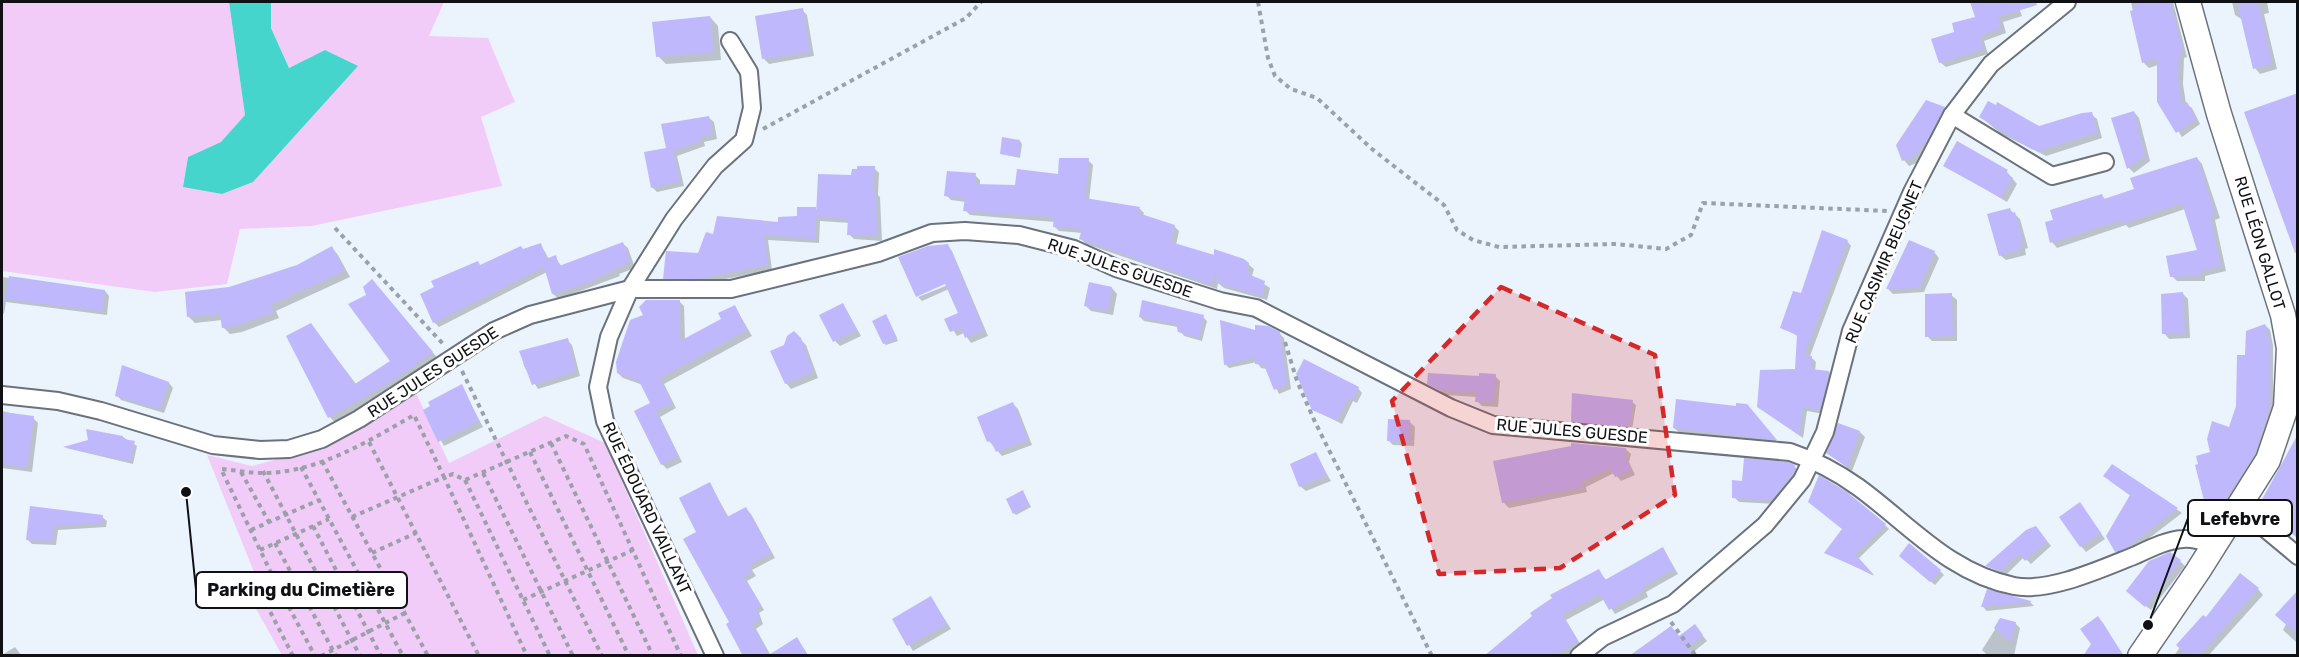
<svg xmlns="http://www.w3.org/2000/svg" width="2299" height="657" font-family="Rubik,sans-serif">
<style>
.green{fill:#f2ccf8}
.water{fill:#46d5cc}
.shadow{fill:#0003}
.building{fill:#bfb8fd}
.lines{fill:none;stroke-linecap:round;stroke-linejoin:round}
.street-casing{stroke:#6c727b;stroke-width:20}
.secondary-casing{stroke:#6c727b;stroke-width:27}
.path{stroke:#9ba1a8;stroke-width:4;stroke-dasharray:4.5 4.5;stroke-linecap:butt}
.street{stroke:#fff;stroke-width:16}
.secondary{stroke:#fff;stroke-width:24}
.marked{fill:#d62828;fill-opacity:0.2;stroke:#d62828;stroke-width:4.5;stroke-dasharray:12 8;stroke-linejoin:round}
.labels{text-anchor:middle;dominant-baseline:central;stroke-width:6;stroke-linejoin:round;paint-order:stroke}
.street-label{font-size:16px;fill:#0f1114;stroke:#fff}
.leader{fill:none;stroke:#0f1114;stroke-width:2}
.callout-dot{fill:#0f1114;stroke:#fff;stroke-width:2}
.callout{fill:#fff;stroke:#0f1114;stroke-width:2}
.callout-label{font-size:18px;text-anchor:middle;font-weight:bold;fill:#0f1114}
</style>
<rect width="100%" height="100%" fill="#ebf3fd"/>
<g class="green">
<path d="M2,2H229L245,115L221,142L188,157L183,186L222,194L357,66L325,50L289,68L271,28V2H444L429,36L488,38L515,102L481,117L502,186L312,226L240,229L227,284L155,292L2,271Z"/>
<path d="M416,393L449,463L545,416L605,443L698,655H282L250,598L260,587L207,455L252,466L322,447Z"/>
</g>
<path class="water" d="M229,2H271V28L289,68L325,50L358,66L253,182L222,194L183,187L188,157L221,142L245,115Z"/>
<g class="shadow">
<path d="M1972,2H2017L2022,16L2003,22L2006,33L1984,41L1988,54L1946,67L1940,62L1956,33L1976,18Z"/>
<path d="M2131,2H2173L2187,57L2184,58L2183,84L2186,104L2192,108L2200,124L2182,137L2159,101L2158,65L2149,68L2144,63Z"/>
<path d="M2232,2H2267L2269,13L2264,14L2277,69L2260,74L2255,68L2243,20L2235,15Z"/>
<path d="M802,10L807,15L814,56L769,64L764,59Z"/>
<path d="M710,17L718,26L721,60L666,64L658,56Z"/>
<path d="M1944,108L1950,113L1919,162L1909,166L1904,160Z"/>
<path d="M2134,112L2139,118L2150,161L2134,173L2129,168L2113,119Z"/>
<path d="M2091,114L2097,119L2102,138L2046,156L2000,133L1981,117L2039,127Z"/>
<path d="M709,118L714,122L717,139L704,142L705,146L677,156L684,186L657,192L652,187L668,149Z"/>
<path d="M1020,141L1022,144L1020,158L1002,154Z"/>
<path d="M2197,158L2202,164L2220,218L2215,220L2226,271L2205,276V281H2177L2172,276L2199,251L2185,209L2129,228L2126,225L2057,248L2052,242L2101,195L2106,200L2136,190Z"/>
<path d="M1088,160L1093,165L1089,201L1139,208L1144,213L1143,216L1174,226L1179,231L1176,245L1248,264L1254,269L1252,276L1270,288L1267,300L1224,288L1218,283L1217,289L1086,244L1081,239L1083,233L1059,231L1054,226L1055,222L970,215L965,210L966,202L951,200L946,195L975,175L980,180V185L1016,187L1059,176Z"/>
<path d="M1945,165L2007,172L2017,184L2007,202Z"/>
<path d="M874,168L879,173L878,195L880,197L882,241L854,239L849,234L850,223L820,221L819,243L768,240L772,270L704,283H669L664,278L667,253L699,255L714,235L779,223L816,209L818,211L853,176Z"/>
<path d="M2009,209L2020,219L2028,248L2025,249L2026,255L2006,260L2000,255Z"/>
<path d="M1847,241L1851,246L1810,356L1816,362L1815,371L1829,372L1833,377L1824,414L1807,411L1803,438L1758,407L1797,370L1799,337L1782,327L1802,295Z"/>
<path d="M622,243L628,248L635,268L619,274L620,276L559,299L553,294L547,272L439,327L434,322L481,266L541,245L549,259L555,257L562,267Z"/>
<path d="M947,245L952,251L988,336L971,343L964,333L957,336L946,319L960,314L949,289L922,301L918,297L953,283Z"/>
<path d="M332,248L338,255L350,277L276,311L279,318L242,332L230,334L223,327L222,320L195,323L188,316L230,288L297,266Z"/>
<path d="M1934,252L1939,258L1924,292L1893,294L1888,289Z"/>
<path d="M2,277L105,291L109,296L107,315L6,302L4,314L2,313Z"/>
<path d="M1112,288L1117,294L1113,315L1091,311L1086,306Z"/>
<path d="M380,289L439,360L337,425L330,417L288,337L311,325L356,384L392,362Z"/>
<path d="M2183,294L2188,299L2190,338L2169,339L2164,333Z"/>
<path d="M1951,295L1957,300V341H1932L1927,336Z"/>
<path d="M679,301L684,306L685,340L723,320L735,307L752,336L664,384L676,408L660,417L682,462L667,469L662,464L651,404L643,385L623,378L618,373Z"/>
<path d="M843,304L861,336L840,346L835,341Z"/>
<path d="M886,316L898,341L886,345L884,343Z"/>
<path d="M1140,317H1203L1207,321L1202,341L1184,336L1178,327L1144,321Z"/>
<path d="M2265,325L2270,330L2273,345V415L2260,459L2216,528L2212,523L2197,466L2212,453L2230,429L2238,407L2247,356Z"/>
<path d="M794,333L806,345L818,378L791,389L786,383L785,346Z"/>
<path d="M1279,333L1284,338L1291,389L1279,394L1267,369L1261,368L1257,362L1229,368L1225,364Z"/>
<path d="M567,340L572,345L580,376L538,389L524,366L521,352Z"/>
<path d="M123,367L169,383L173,388L164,413L121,400L117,395Z"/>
<path d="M1495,376L1500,381L1498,407L1482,406L1477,401V397L1446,395L1429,383Z"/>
<path d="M461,386L483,427L444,446L425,411Z"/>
<path d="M1358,388L1362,393L1357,403L1353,401L1342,424L1313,409Z"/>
<path d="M1632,402L1636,405L1632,430L1576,425L1573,421Z"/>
<path d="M1013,404L1018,409L1032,445L1002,456L989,441Z"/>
<path d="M1751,410L1779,444L1679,432L1674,428Z"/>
<path d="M2,411L33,418L38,423L32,472L2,468Z"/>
<path d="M1410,422L1415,427L1414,446L1393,445L1388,440Z"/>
<path d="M1860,432L1865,437L1852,471L1828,453Z"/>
<path d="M123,437L137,446L133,464L66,448L90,441Z"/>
<path d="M1626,449L1631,454L1629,462L1635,475L1621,481L1614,473L1586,487L1587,492L1509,508L1504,503L1495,462Z"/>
<path d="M1315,454L1331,481L1306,491L1300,486Z"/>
<path d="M1794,466L1799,471L1777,504L1739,502L1734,497L1743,483Z"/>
<path d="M2113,466L2182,513L2131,552L2121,556L2116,551L2131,496L2110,481Z"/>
<path d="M710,484L729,518L746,509L751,514L775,558L752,570L756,576L747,581L764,610L759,613L763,624L756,629L770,654L797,639L809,656H745L698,533Z"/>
<path d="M1023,492L1031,507L1016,515L1014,513Z"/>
<path d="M2080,504L2105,539L2086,552L2081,546Z"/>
<path d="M31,508L102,517L107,521L106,527L58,530L56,545L32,544L27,539Z"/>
<path d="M1885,525L1889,529L1858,559L1874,576L1826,552Z"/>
<path d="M2040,532L2051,546L2031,564L2024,557L2006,575L1987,566Z"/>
<path d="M1663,548L1678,574L1646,592L1648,597L1615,614L1605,599L1566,620L1582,647L1567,656H1486L1598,570L1607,581Z"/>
<path d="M1905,560L1940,571L1944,575L1935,585Z"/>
<path d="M2180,561L2185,566L2151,610L2133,596Z"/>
<path d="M2258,589L2263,595L2208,656H2174L2180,647Z"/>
<path d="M1988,591L2030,602L2034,606L1987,611L1983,607Z"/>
<path d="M931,598L951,629L913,651L894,620Z"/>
<path d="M2298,601V644L2283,630Z"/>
<path d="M2098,618L2103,623L2123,656L2093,644Z"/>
<path d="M2001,620L2015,623L2020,628L2014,656H1988L1982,650Z"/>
<path d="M1671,628L1680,637L1699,631L1707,641L1692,653Z"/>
<path d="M15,647L22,656H2V655Z"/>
</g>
<g class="building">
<path d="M1970,2H2036L2037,5L1998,17L2001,28L1980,36L1983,49L1939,63L1931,39L1954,32L1952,23L1975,17Z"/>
<path d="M2134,2H2170L2183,52L2179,53L2178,78L2182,104L2187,102L2196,119L2176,133L2157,102V59L2142,63L2130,11L2136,9Z"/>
<path d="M2237,2H2258L2272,64L2253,69Z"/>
<path d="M803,8L810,52L762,59L755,16Z"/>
<path d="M710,16L714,52L656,57L652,22Z"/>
<path d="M2298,93V252L2295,253L2244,112Z"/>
<path d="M1926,100L1945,107L1927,140L1914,157L1902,161L1896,145Z"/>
<path d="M1988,101L1996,105L1997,102L2039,126L2082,113L2092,112L2098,132L2039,151L2031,149L1979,117Z"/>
<path d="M2134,111L2145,156L2127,169L2111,118Z"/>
<path d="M709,116L713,134L700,137L701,141L673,151L680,181L651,188L644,152L666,148L661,124Z"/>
<path d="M1002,137L1020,140L1018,157L1000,154Z"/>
<path d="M1957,141L2008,170L2006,173L2013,178L2001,198L1943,166Z"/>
<path d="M2197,157L2215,213L2210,215L2221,266L2200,271L2201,276L2170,277L2166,256L2197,250L2182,203L2122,224L2121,220L2050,243L2045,222L2053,220L2050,210L2102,194L2104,199L2134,189L2130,178Z"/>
<path d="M1059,158H1089L1085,198L1140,207L1138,213L1175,225L1171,242L1214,255V249L1244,259L1249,263L1247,272L1250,273V275L1265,281L1262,296L1217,283L1216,269L1212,285L1079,239L1082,229L1053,227L1054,217L963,211L965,198L944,196L947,171L976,173L975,184L1015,185L1017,169L1058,174Z"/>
<path d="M857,166H875L873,191H876L877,236L847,235L848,219L816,217L818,174L851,175L852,169H857Z"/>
<path d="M797,207H816L815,239L764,235L768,265L698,279H663L666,251L698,253L706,232L713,234L717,216L778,222V217L797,216Z"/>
<path d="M2010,208L2012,213L2015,212L2023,242L2020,244L2021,249L1999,256L1987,214Z"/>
<path d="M1822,230L1848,240L1804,356H1812L1811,369L1829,371L1826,388L1820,410L1803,407L1799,435L1757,407L1760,370L1795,369L1797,335L1780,328L1793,291L1801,293Z"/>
<path d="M1909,240L1935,251L1919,288L1886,289Z"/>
<path d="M623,242L630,262L585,284L552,294L544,267L433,323L420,294L434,287L431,281L478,261L480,265L521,246L523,249L541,243L546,259L556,255L559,266Z"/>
<path d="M948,244L984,330L965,338L961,328L950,332L944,319L958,313L945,284L916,297L898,257L928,246Z"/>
<path d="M332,246L344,271L270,305L274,312L235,326L222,328L220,314L187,317L185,292L229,287L297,265Z"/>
<path d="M9,276L105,290L102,311L5,299Z"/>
<path d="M372,279L433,352L397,378L328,418L286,336L311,323L355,384L390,361L348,304L366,295L363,287Z"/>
<path d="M1089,282L1112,287L1108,311L1084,306Z"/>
<path d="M2183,292L2185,333L2162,334L2161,294Z"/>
<path d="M1952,293L1953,336L1925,337V294Z"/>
<path d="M646,300H680V341L721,319L718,313L735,305L747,330L660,378L672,403L656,411L678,456L661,465L634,411L650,403L639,381L617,373L616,362L630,320L643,315L639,307Z"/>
<path d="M1142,300L1204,315L1199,338L1178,332L1176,324L1139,317Z"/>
<path d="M843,303L857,330L833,342L819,315Z"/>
<path d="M886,314L897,338L883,344L872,321Z"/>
<path d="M1220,320L1255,330V325L1268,326L1280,332L1287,384L1274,390L1264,365L1255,364V357L1224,365Z"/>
<path d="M2265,324L2269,339V409L2255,454L2210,524L2195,465L2198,464L2196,456L2210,452L2207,439L2212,421L2229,427L2236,406L2237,355H2245L2246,331Z"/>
<path d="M794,331L801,338L813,372L785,384L770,351L784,345L787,336Z"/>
<path d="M568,338L576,371L532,385L519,351Z"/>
<path d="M1304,359L1359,387L1352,400L1348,398L1337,421L1312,410L1296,374Z"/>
<path d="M122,365L169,382L160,409L115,396Z"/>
<path d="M1428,373L1479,376V373L1496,374L1493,402H1475L1476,392L1439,390L1427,384Z"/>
<path d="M462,384L479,421L438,442L423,410L430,406L428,402Z"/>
<path d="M1572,393L1633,400L1629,427L1571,422Z"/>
<path d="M1676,399L1736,406V403L1747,404L1777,440L1673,428Z"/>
<path d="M1013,402L1028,440L996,452L991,441L987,442L977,417Z"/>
<path d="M2,412L34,416L27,468L2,464Z"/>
<path d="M1388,419L1410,420L1409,441H1387Z"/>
<path d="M1838,423L1860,431L1847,467L1826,453Z"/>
<path d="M86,429L123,436V439L135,441L130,461L63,447L88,440Z"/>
<path d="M2298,434V539L2260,503Z"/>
<path d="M1571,443L1626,448L1625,456L1631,470L1615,477L1610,468L1581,482L1583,487L1502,503L1493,461L1571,446Z"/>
<path d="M1316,452L1327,475L1299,487L1290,464Z"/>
<path d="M1744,458L1788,462L1795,465L1794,472L1772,500L1732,498V480L1742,481Z"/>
<path d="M2112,464L2178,508L2126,548L2115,552L2106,536L2130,495L2103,476Z"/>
<path d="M1819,475L1847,492L1886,524L1855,554L1874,575L1824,553L1842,529L1808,502Z"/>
<path d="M710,482L727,517L746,507L771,553L749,565L752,571L743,576L761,605L756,608L760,616L759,620L752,624L769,655L797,637L808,656H743L726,624L729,622L683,539L696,532L679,498Z"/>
<path d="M1023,490L1029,505L1013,514L1006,499Z"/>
<path d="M2080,502L2101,533L2080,547L2059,517Z"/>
<path d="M30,506L103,515L102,523L54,526L52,541L26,540Z"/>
<path d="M2036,526L2047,541L2025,561L2019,554L2001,571L1985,566L2026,530Z"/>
<path d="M1909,543L1941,570L1930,582L1899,556Z"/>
<path d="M1663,547L1674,569L1642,587L1644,591L1609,610L1600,594L1562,615L1578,641L1554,656H1484L1532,616L1530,613L1552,598L1550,595L1599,569L1605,580Z"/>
<path d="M2170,552L2181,560L2145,607L2126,591L2149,561Z"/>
<path d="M2240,573L2259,588L2199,656H2188L2176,645L2203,615L2206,617Z"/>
<path d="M1987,589L2031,601V602L1981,607Z"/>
<path d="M2298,590V635L2275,615Z"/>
<path d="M931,596L947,624L907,646L892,619Z"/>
<path d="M2098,616L2124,656H2083L2091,644L2080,629Z"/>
<path d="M2000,618L2016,622L2011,642L1994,628Z"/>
<path d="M1695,624L1703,635L1688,648L1694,656H1629L1671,626L1679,636Z"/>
</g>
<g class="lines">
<defs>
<g id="street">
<path d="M1952,115L2052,176L2105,162"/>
<path d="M2,395L58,401L101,411L213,445L260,450L289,449L322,439L359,419L494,331L530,315L630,289H731L878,253L932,233L965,231L1019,235L1074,249L1116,268L1220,301L1256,308L1451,408L1493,425L1790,452C1814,460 1837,472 1858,487C1909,524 1949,573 2014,586C2049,593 2103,568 2136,555C2151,548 2167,540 2183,539C2194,538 2205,542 2214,545"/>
<path d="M2239,507L2298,556"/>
<path d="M715,656L605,421L598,387L609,337L630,289L674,219L715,166L744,140L752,108L749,72L730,41"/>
<path d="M1579,656L1603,637L1673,604L1765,525L1802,480L1825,432L1851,331L1912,192L1952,115L1991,64L2067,2"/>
</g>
<path id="secondary" d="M2140,656L2198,571L2268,460L2286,407L2289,348L2283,315L2219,114L2188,2"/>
</defs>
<use href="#street" class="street-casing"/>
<use href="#secondary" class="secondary-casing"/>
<g class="path">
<path d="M1258,2L1268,58L1275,76L1291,89L1317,98L1372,149L1444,205L1457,230L1473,240L1499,247L1616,244L1666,249L1691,235L1703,203L1887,211"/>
<path d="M763,129L966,18L981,2"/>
<path d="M335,228L445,346"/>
<path d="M1285,342L1297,381L1315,422L1432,656"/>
<path d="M462,371L602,656"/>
<path d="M369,442L479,656"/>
<path d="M551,443L653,656"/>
<path d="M530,452L629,656"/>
<path d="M322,461L428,656"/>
<path d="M301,467L403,656"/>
<path d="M263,471L360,656"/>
<path d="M241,472L269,522"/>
<path d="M483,473L573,656"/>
<path d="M465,480L550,656"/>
<path d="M352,517L444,477L527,656"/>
<path d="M313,526L381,656"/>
<path d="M251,530L319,500"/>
<path d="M275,543L336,656"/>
<path d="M260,550L329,519"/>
<path d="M372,553L416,533"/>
<path d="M276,583L315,656"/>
<path d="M523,600L633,550"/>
<path d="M1671,622L1696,656"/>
<path d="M293,656L261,594L276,583L221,469C235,470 249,473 263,473C317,473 369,441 414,415L444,477L453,474L465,480L566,436L584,444L681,656"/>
<path d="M321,656L405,613"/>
</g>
<use href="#street" class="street"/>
<use href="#secondary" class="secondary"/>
</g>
<path class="marked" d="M1501,287L1655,355L1675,495L1560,568L1439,574L1392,401Z"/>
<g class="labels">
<g class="street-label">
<text transform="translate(2260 243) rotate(73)">RUE LÉON GALLOT</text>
<text transform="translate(1884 262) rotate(-67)">RUE CASIMIR BEUGNET</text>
<text transform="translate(1120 268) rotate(19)">RUE JULES GUESDE</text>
<text transform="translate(433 372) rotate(-33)">RUE JULES GUESDE</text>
<text transform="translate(1572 431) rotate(5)">RUE JULES GUESDE</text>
<text transform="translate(647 508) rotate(65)">RUE ÉDOUARD VAILLANT</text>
</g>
</g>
<path class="leader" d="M2148 625L2188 518M186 492L196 590"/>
<g class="callout-dot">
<circle cx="2148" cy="625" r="6"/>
<circle cx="186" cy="492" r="6"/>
</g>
<g class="callout">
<rect x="2188" y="500" width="104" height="36" rx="6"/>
<rect x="196" y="572" width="211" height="36" rx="6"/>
</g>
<g class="callout-label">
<text x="2240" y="525">Lefebvre</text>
<text x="301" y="596">Parking du Cimetière</text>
</g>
<rect width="2299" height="657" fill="none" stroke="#0f1114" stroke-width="6"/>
</svg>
